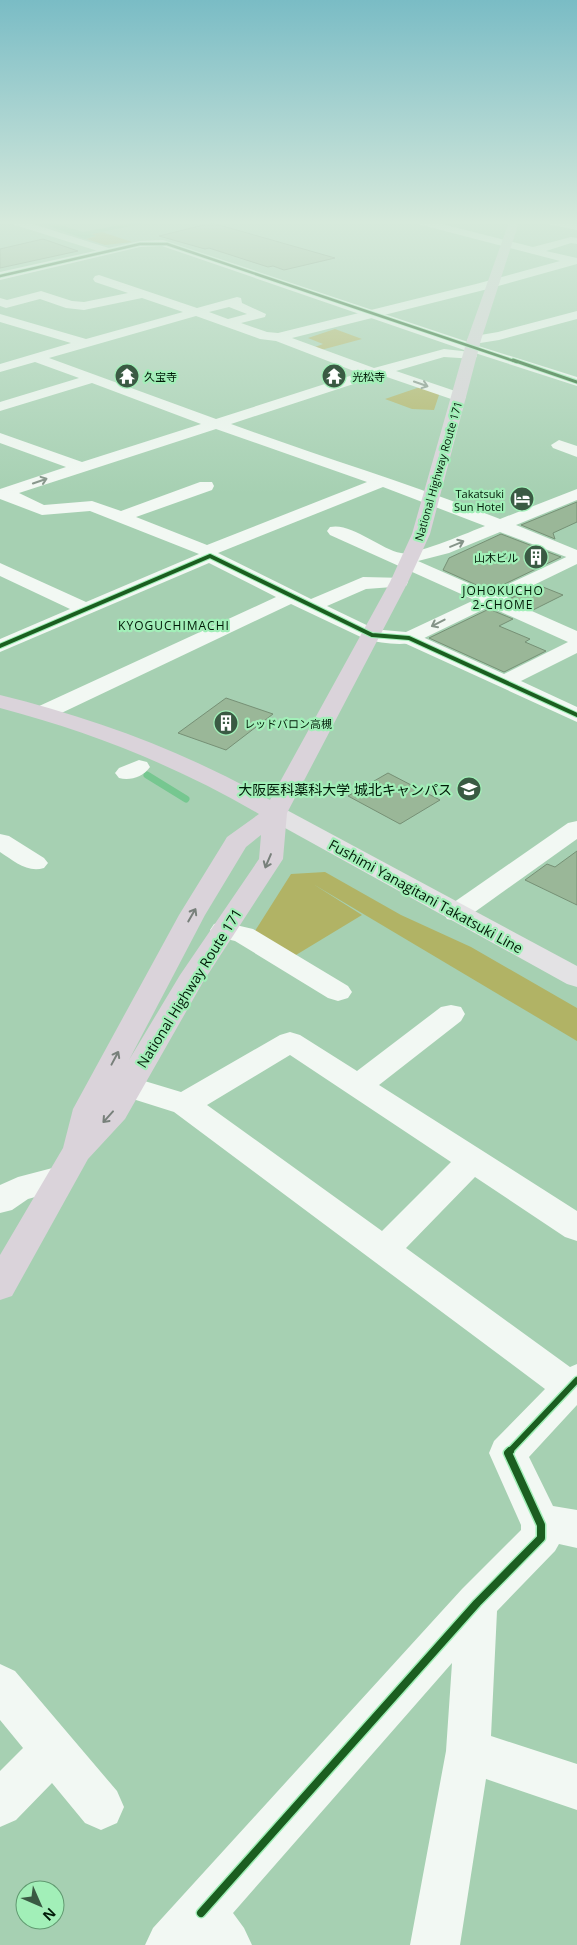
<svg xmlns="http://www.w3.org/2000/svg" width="577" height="1945" font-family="'Open Sans','Noto Sans JP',sans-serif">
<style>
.green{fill:#b1b365}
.water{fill:#76c790}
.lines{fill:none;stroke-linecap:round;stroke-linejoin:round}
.stream{stroke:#76c790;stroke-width:7}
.building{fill:#9ab798;stroke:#769075}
.street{fill:#f2f8f3;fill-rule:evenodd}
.secondary{fill:#f2f8f3;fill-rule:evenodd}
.primary{fill:#e3e2e4;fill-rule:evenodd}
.highway{fill:#dad3da;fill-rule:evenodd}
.cycleway-far4-casing{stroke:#a2efb8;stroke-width:4}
.cycleway-far3-casing{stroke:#a2efb8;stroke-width:5}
.cycleway-far2-casing{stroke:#a2efb8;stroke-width:6}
.cycleway-far1-casing{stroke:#a2efb8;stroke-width:9}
.cycleway-casing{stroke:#a2efb8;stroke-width:11}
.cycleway-far4{stroke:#1b5e20;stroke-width:2.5}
.cycleway-far3{stroke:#1b5e20;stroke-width:3}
.cycleway-far2{stroke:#1b5e20;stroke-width:4}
.cycleway-far1{stroke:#1b5e20;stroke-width:6}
.cycleway{stroke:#1b5e20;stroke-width:8}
.oneway{stroke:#859489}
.oneway2{stroke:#78807b}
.labels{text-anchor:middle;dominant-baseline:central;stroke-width:4.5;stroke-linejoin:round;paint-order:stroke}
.far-poi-label{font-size:11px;fill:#001a07;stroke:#a2efb8;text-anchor:start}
.far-street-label{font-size:11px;fill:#001a07;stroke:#a2efb8}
.far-neighbourhood-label{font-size:12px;letter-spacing:1px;fill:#001a07;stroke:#a2efb8}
.poi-label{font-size:14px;fill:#001a07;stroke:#a2efb8;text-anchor:end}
.street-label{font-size:14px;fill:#001a07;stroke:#a2efb8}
</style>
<rect width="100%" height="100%" fill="#a6d0b2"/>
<g class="green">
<path d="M102,232L132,242L105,245L86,239L96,236L91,234Z"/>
<path d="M335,329L362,339L321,350L315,347L323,344L308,338Z"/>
<path d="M423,386L440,392L434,410L412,409L385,399Z"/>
<path d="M325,872L401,915L471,947L577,1008V1041L313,884L362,915L291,958L253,934L291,874Z"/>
</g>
<path class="water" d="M37,222H52L83,232L135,222H151L91,234L96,236L85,239Z"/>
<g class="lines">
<path class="stream" d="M147,775L186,799"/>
</g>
<g class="building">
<path d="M212,223L335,258L284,270L273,266L268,267L209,248L205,249L159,236Z"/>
<path d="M43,239L78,251L0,268V249Z"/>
<path d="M577,502V522L553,533L555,539L521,525Z"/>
<path d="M501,534L561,557L490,591L443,570L449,558Z"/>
<path d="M538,585L563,595L533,610L509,599Z"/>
<path d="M489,609L513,619L499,626L530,639L525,642L546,651L504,672L429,638Z"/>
<path d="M226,698L273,714L226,750L178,733Z"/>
<path d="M388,773L440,800L400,824L348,796Z"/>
<path d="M577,851V905L525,880L547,864L555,867Z"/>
</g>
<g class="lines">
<g class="street">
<path d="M11,222H26L112,249L114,251L108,254L104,253L12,224Z"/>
<path d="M417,222H434L533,247L571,237L577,238V244L571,243L546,251L577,258V264L484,290L292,338L374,368L444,349L471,352L465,348L472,344L577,377V386L475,353L477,356L475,359L444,357L396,371L464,394L466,397L464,400H454L381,375L231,424C321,457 411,484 500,519L577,489V500L516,525L577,550V561L500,532L449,553L418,561L577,631V653L521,681L577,707V722L402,642L399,638L402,634L409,632L416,634L504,674L568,642L330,535L327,531L330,527C351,522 380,549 401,553C415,556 469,532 485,526L383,487L218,553L311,599L363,577L406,578L408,582L406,586L366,589L327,606L379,631L382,635L379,639L372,641L365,639L291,604L53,717L45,719L37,717L34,712L37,707L276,597L209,563L0,652V639L70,609L0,576V563L86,602L199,554L90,511L42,515L0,499V489L66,467L0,443V433L82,462L201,424L92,383L0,411V402L79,378L35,362L0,372V364L71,343L0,322V314L86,339L183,312L142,298L84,310L66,308L40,299L6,308L0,306V298L7,300L41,291L72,301L84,302L128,293L95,282L93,279L95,276L99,275L197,308L237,297L241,298L242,303L266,314L265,317L241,323L267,332L278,333L476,284L560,261L418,224ZM229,307L247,314L228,319L209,312ZM196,316L260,339L276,341L359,373L216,419L49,358ZM216,429L367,482L207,545L136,517L212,490L214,486L212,482H200L121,511L92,501L44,505L19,493Z"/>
<path d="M546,222L577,224V230L547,224Z"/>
<path d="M577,311V319L499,340L474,344L467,340L469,337L498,332Z"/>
<path d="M559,440L577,446V457L553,448L551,445Z"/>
<path d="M139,760L147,762L150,767C143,777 130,781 119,778L115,773L119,768Z"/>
<path d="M577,821V839L465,919L456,921L447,919L443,913L447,907L568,823Z"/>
<path d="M0,834L9,836L44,858L48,863L44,868C27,873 14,861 0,852Z"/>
<path d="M223,922L253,929L348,986L352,992L348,998L338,1001L328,998L235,941L214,936L210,930L214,924Z"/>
<path d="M451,1005L461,1007L465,1014L461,1021L379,1085L577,1211V1241L565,1237L475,1177L406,1248L570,1367L577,1364V1405L529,1457L553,1506L577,1510V1548L559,1544L555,1551L497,1611L491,1736L577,1764V1810L486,1779L460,1945H410L446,1751L452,1663L233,1913L244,1928L252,1945H145L153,1928L462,1589L521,1530V1525L489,1453L494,1441L545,1389L174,1112L117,1094L113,1087L117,1080L128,1076L181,1092L280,1035L290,1032L300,1035L357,1071L441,1007ZM290,1055L451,1162L382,1231L207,1105Z"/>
<path d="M60,1166L71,1169L76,1178L71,1187L28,1199L12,1210L0,1213V1185L18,1177Z"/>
<path d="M0,1664L15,1671L117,1791L124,1807L117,1823L101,1830L85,1823L52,1783L16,1820L0,1827V1771L23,1748L0,1720Z"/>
</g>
<g class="secondary">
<path d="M163,240L477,345L479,348L477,351H467L162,246L140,247L0,280V272L140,241Z"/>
<path d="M577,552V564L416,642C401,646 380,643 365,639L362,635L365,631L372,629L406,632Z"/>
</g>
<path class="primary" d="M275,806L283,808L577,966V987L567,984L267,818L263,813L267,808Z"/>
<path class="highway" d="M509,222H519L481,340L430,534L408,582L287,813L283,859L203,982L125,1119L88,1159L12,1296L0,1300V1255L63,1148L73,1109L179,915L224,842L227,837L259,814C177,766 91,732 0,708V695C94,718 186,752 270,800L390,582L412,534L467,340ZM261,835L259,859L180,975L129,1060L205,915L246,847Z"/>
<defs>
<path id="cycleway-far4" d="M0,276L140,244H167L517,362"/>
<path id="cycleway-far3" d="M513,360L577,382"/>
<path id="cycleway-far2" d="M0,646L210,556L372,635L409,638L577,715"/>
<path id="cycleway-far1" d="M509,1452L577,1380"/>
<path id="cycleway" d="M201,1913L477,1603L541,1538V1525L508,1453L510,1451"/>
</defs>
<use href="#cycleway-far4" class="cycleway-far4-casing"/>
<use href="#cycleway-far3" class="cycleway-far3-casing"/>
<use href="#cycleway-far2" class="cycleway-far2-casing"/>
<use href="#cycleway-far1" class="cycleway-far1-casing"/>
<use href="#cycleway" class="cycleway-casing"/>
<use href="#cycleway-far4" class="cycleway-far4"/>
<use href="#cycleway-far3" class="cycleway-far3"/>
<use href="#cycleway-far2" class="cycleway-far2"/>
<use href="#cycleway-far1" class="cycleway-far1"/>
<use href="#cycleway" class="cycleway"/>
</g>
<defs><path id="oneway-shaft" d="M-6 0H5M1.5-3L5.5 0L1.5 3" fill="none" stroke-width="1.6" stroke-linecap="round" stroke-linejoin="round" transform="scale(1.25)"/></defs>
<g class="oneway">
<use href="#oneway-shaft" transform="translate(421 384) rotate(19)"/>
<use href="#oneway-shaft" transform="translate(40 481) rotate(-19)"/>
<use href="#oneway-shaft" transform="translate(457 544) rotate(-23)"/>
<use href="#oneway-shaft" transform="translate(438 623) rotate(153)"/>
</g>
<g class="oneway2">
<use href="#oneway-shaft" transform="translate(268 861) rotate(113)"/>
<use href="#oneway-shaft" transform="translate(192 915) rotate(-60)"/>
<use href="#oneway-shaft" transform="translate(115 1058) rotate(-62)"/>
<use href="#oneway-shaft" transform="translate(108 1117) rotate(132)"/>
</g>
<linearGradient id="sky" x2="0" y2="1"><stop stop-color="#7abcc5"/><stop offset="0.45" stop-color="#d7eadc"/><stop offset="1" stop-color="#d7eadc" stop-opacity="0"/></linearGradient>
<rect width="577" height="494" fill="url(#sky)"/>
<defs>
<symbol id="temple-disc" viewBox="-11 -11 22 22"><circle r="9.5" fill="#3a5a43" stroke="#a2efb8"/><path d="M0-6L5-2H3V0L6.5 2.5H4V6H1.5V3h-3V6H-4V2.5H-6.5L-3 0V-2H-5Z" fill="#fff"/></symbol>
<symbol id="hotel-disc" viewBox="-11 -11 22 22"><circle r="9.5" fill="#3a5a43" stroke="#a2efb8"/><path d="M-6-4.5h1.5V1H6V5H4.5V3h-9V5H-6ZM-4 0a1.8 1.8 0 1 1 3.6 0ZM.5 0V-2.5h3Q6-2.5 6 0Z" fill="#fff"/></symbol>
<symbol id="building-disc" viewBox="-11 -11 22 22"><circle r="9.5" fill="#3a5a43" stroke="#a2efb8"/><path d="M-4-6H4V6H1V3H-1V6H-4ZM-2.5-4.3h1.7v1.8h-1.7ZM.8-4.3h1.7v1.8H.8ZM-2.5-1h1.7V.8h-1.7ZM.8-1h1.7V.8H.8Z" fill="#fff"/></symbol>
<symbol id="university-disc" viewBox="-11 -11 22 22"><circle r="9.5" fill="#3a5a43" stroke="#a2efb8"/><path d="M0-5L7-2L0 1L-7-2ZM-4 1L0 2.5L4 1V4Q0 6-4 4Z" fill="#fff"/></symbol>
</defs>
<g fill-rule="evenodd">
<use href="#temple-disc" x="113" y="362" width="28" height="28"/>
<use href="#temple-disc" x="320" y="362" width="28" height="28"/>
<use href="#hotel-disc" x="508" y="485" width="28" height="28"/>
<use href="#building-disc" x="522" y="543" width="28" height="28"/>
<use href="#building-disc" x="212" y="709" width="28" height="28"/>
<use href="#university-disc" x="455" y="775" width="28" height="28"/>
</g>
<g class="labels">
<g class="far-poi-label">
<text x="144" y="376">久宝寺</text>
<text x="352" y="376">光松寺</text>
<text x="504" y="493" text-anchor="end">Takatsuki<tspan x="504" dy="13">Sun Hotel</tspan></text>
<text x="518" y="557" text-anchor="end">山木ビル</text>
<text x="244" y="723">レッドバロン高槻</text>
</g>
<g class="far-street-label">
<text transform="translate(438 471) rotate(-74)">National Highway Route 171</text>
</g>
<g class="far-neighbourhood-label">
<text x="503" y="590">JOHOKUCHO<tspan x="503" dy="14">2-CHOME</tspan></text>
<text x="174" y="625">KYOGUCHIMACHI</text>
</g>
<g class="poi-label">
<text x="452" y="789">大阪医科薬科大学 城北キャンパス</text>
</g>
<g class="street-label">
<text transform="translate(426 896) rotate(29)">Fushimi Yanagitani Takatsuki Line</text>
<text transform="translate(189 988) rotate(-58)">National Highway Route 171</text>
</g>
</g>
<g transform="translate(40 1905) rotate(135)"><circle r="24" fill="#a2efb8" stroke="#619a71"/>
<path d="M0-4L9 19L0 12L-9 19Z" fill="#3a5a43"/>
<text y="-8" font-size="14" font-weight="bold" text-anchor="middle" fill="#001a07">N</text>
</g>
</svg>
